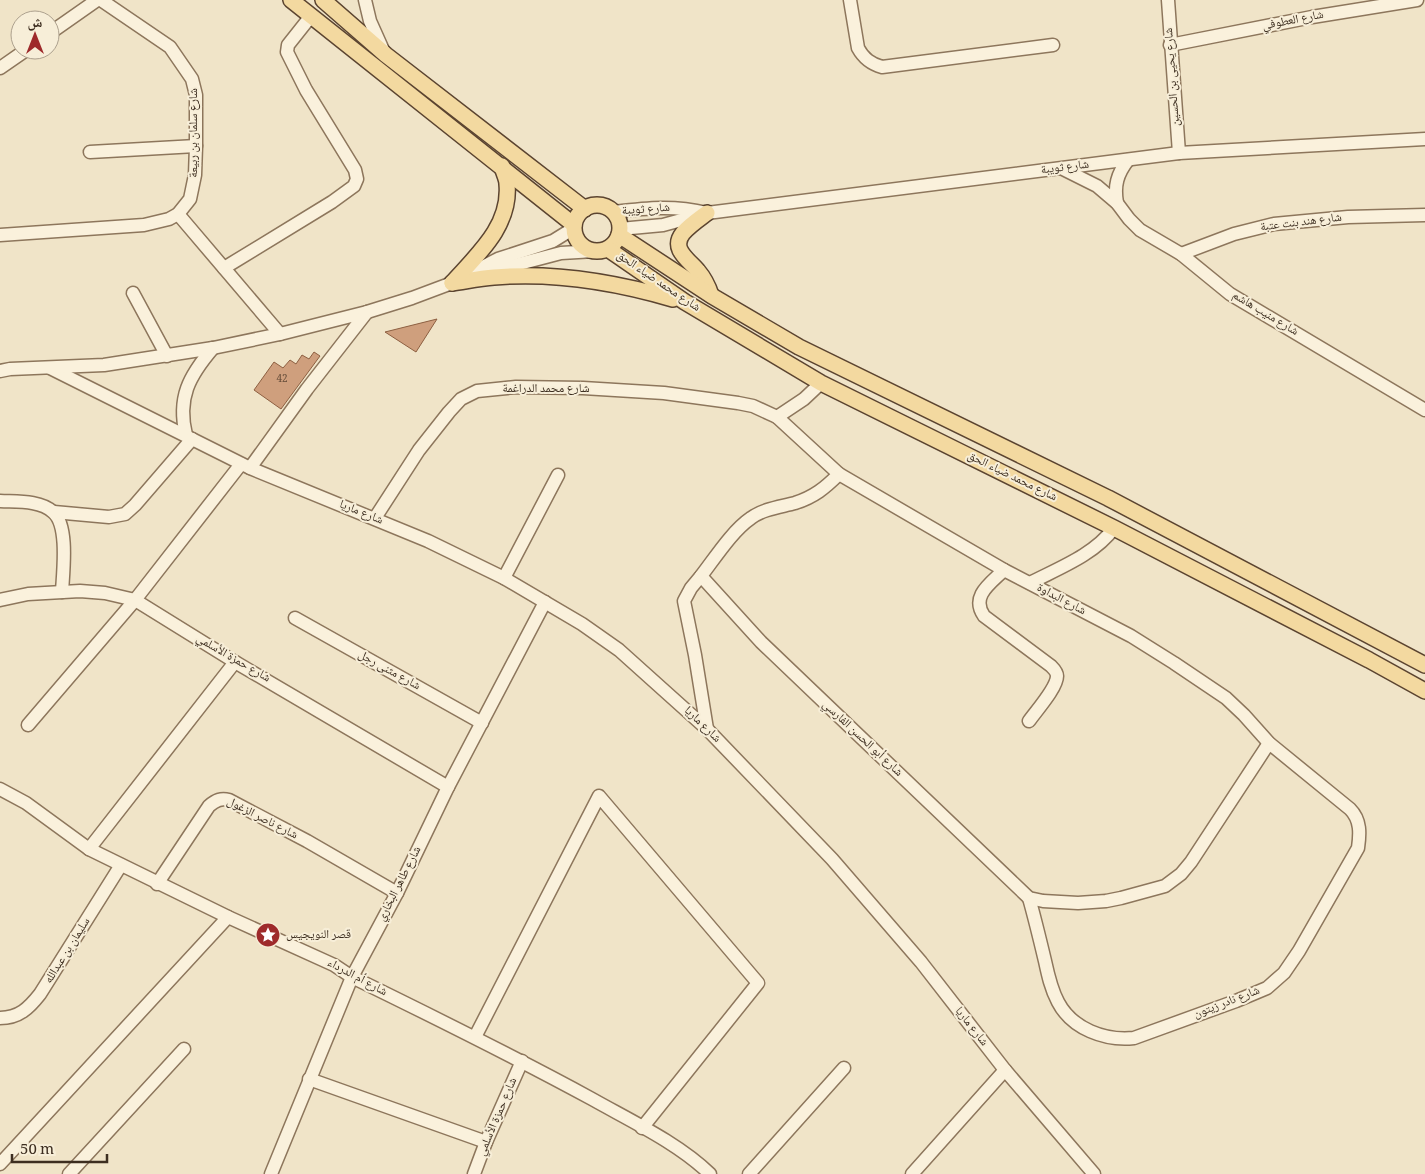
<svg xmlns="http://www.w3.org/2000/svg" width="1425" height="1174" font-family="Georgia,'Noto Naskh Arabic',serif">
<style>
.building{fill:#cf9f7d;stroke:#8d5f41}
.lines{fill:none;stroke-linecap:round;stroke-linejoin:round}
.minor-casing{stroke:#8d765c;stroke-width:15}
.major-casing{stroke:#5b4430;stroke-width:18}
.minor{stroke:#faf1dc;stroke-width:12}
.major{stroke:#f3d9a0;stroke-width:15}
.labels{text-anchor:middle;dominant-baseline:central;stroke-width:4;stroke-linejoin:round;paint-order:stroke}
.number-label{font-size:10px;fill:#624a37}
.street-label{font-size:12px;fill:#3d2e20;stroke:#f7eed8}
.poi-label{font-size:12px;fill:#3d2e20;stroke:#f7eed8;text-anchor:start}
</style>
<rect width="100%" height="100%" fill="#f0e4c8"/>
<g class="building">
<path d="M437,319L416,352L385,332Z"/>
<path d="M314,352L320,356L281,409L254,390L274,362L283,368L290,360L296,364L302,355L309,359Z"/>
</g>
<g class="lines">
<defs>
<g id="minor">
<path d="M365,0L370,21L383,50"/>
<path d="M850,0L858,48C864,59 871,64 882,67L1053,45"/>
<path d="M1168,0L1179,153"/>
<path d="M50,33L97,0"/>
<path d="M1170,45L1312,17L1417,0"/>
<path d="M0,68L26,50"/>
<path d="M90,152L196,146"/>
<path d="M1063,169L1097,186L1117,203L1129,219L1140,230L1181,254L1230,294L1425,410"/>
<path d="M1117,203C1114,186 1117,174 1128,160"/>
<path d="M614,212C648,208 673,205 707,213"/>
<path d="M178,214L280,334"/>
<path d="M620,229L663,225L707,213L1179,153L1425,139"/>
<path d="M0,235L144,225L169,219L178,214L190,199L195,175L196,146V95L192,79L170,47L101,0"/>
<path d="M1181,254L1234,234L1274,224L1348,217L1425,215"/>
<path d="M224,268L332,202L354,186L357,179L355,170L306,90L287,52L288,45L311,16"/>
<path d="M482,270L500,269L561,253L595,251"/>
<path d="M133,293L167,356"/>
<path d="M50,368L250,468L428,541L504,578L582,624L619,650L707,729L832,859L921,962L1005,1070L1094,1174"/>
<path d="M0,371L10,369L104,365L213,348L280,334L367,312L412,298L452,283L498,259L553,241L574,228"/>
<path d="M821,383L804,399L777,417L839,474C825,488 814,497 795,503C780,507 763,509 751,518C732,531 715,558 701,576L761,642L1029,898L1043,901L1078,903L1106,901L1121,898L1165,886L1181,874L1191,862L1269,743"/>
<path d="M186,435C177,398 189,376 213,348"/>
<path d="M250,468L307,389L367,312"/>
<path d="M839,474L1004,570L1131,636L1174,663L1226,698L1244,715L1269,743L1350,809C1361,820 1360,834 1358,848L1299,951L1284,973L1267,988L1236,1001L1134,1038C1105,1041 1072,1029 1058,1002C1051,989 1048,975 1045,961C1040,940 1035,919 1029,898"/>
<path d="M0,501C16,502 40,500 53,512C69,525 63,572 62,592"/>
<path d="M54,512L109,517L125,514L135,505L192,439"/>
<path d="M375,518L419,450L449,412L461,399L477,391L516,387L583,388L664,393L738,403L753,406L777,417"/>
<path d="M1004,570C991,583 970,596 984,616L1051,666C1054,669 1057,672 1057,676C1057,688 1036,711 1029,721"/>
<path d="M701,576L691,588L684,601L695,655L707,729"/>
<path d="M504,578L558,475"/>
<path d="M1030,583C1059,568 1094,555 1114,528"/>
<path d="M0,600L28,594L80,591L105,593L135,600L235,662L448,787"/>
<path d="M295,618L482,723"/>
<path d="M28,725L135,600L241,464"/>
<path d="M0,789L26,803L89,849L228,917L334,965L352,977C432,1016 513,1056 592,1099C631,1121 678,1143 710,1174"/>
<path d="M89,849L235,662"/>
<path d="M157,884L209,806C216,800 221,798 229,800L307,841L397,893"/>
<path d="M0,1018C19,1018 29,1008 40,994L121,865"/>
<path d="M475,1037L599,796L758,983L642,1128"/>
<path d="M309,1079L486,1142"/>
<path d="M0,1164L228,917"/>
<path d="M69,1174L184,1049"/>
<path d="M271,1174L352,977L397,893L448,787L545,602"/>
<path d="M474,1174L486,1142L522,1061"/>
<path d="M749,1174L844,1068"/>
<path d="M912,1174L1005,1070"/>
</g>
<g id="major">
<path d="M291,0L574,225"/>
<path d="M323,0L386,55L585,209"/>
<circle cx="597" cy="228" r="23"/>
<path d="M707,213C699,219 690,225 683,233C670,249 689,260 698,271C704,278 708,286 711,295"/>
<path d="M619,235L712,296L799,347L1108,498L1425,665"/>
<path d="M608,249L685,302L821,383L1114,528L1369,660L1425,691"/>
<path d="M452,283C466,281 480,278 494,277C554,272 615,282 673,299"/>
<path d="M452,283C477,255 511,226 507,184C507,178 503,172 502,166"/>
</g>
</defs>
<use href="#minor" class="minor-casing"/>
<use href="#major" class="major-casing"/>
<use href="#minor" class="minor"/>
<use href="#major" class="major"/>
</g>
<defs>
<symbol id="sight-disc" viewBox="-11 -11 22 22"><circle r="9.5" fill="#9e2a2b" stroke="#f7eed8"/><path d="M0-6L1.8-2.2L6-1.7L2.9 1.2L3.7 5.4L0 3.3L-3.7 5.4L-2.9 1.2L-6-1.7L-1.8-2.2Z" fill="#fff"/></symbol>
</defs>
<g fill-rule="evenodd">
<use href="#sight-disc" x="254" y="921" width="28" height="28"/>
</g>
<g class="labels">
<g class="number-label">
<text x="282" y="379">42</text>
</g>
<g class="street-label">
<text transform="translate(1293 21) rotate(-11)">شارع العطوفي</text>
<text transform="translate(1173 77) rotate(-94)">شارع يحيى بن الحسين</text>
<text transform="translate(194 133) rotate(-90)">شارع سلمان بن ربيعة</text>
<text transform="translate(1065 168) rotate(-7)">شارع ثويبة</text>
<text transform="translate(646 210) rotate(-4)">شارع ثويبة</text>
<text transform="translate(1301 223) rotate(-7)">شارع هند بنت عتبة</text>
<text transform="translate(658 282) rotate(34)">شارع محمد ضياء الحق</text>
<text transform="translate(1265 314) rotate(31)">شارع منيب هاشم</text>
<text x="546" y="389">شارع محمد الدراغمة</text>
<text transform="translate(1012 477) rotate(26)">شارع محمد ضياء الحق</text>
<text transform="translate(361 513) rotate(22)">شارع ماريا</text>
<text transform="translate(1061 600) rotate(28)">شارع البداوة</text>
<text transform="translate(233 659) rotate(30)">شارع حمزة الأسلمي</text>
<text transform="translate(389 671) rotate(29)">شارع مثنى رجل</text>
<text transform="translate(702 725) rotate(44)">شارع ماريا</text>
<text transform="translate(862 739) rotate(43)">شارع أبو الحسن الفارسي</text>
<text transform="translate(262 819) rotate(27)">شارع ناصر الزغول</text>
<text transform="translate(400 884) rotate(-63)">شارع طاهر البخاري</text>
<text transform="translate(68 951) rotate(-58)">سليمان بن عبدالله</text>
<text transform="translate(357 978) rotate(28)">شارع أم الدرداء</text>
<text transform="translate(1227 1003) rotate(-21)">شارع نادر زيتون</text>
<text transform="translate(971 1027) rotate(52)">شارع ماريا</text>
<text transform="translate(498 1117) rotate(-67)">شارع حمزة الأسلمي</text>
</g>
<g class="poi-label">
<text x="286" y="935">قصر النويجيس</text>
</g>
</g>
<g transform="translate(35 35)"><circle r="24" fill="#f7eed8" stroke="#ada18e"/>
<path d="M0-4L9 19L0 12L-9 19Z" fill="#9e2a2b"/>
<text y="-8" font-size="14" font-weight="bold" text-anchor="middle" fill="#3d2e20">ش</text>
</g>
<path d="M12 1154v8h95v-8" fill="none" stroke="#3d2e20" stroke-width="2.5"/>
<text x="20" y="1154" font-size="15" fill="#3d2e20" stroke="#f7eed8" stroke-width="4" paint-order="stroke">50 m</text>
</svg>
